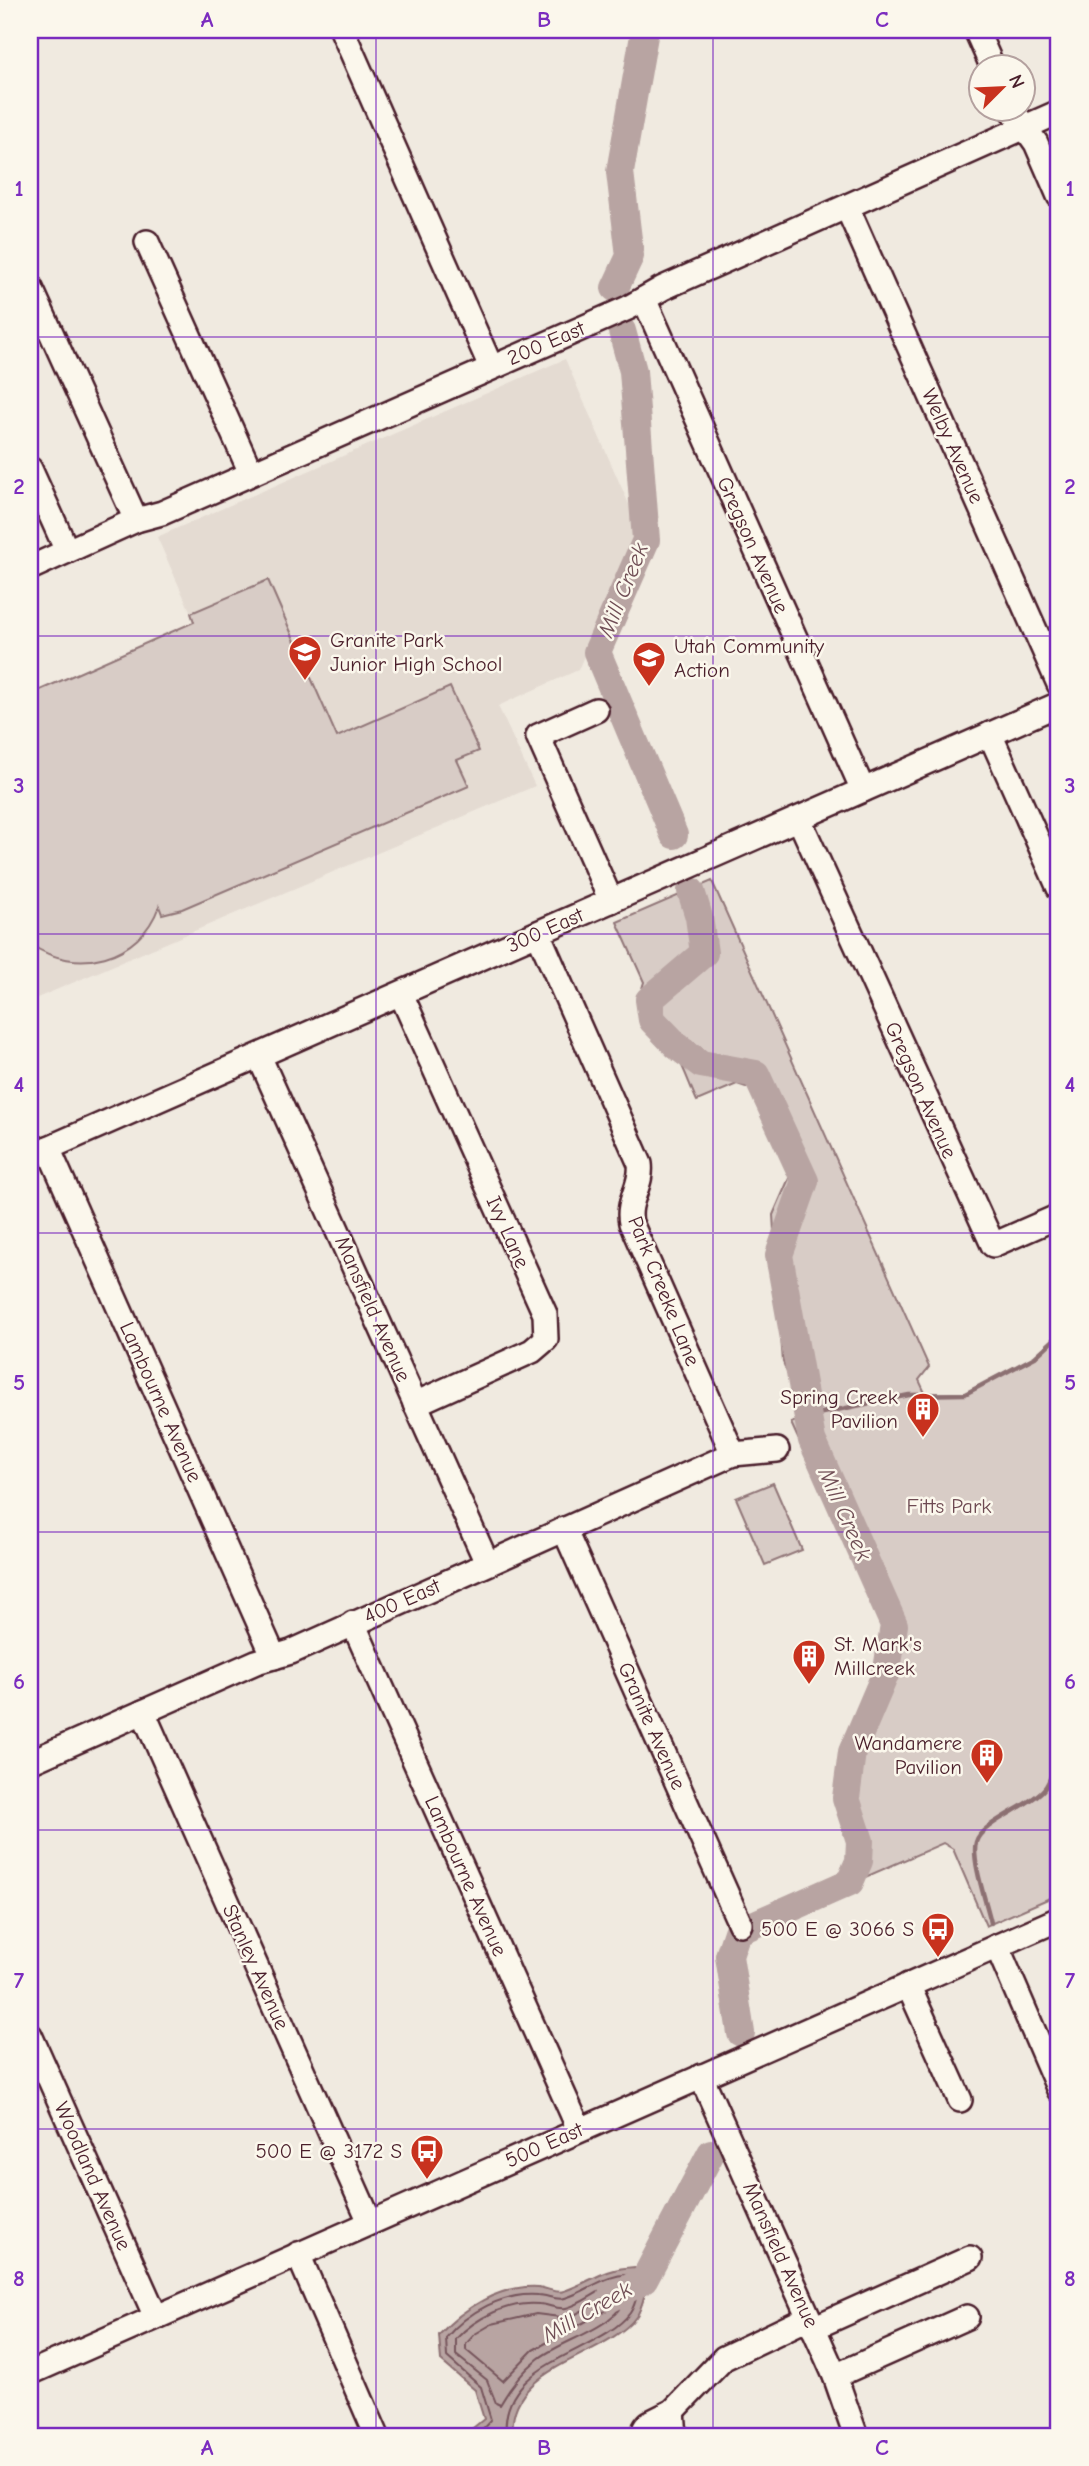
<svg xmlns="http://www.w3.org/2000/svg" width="1089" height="2466" font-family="'Comic Neue',sans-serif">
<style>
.built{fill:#e4dbd2}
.green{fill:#d8ccc6;stroke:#917678;stroke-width:2}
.water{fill:#b8a4a2;stroke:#8c6f72;stroke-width:2}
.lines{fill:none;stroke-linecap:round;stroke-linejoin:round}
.shore{stroke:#76545b;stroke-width:2}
.stream{stroke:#8c6f72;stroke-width:4.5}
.river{stroke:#b8a4a2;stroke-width:28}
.minor-casing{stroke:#4a1f2b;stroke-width:28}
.minor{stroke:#fbf7ec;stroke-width:23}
.grid{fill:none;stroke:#7b2cbf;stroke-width:2;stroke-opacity:0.55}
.labels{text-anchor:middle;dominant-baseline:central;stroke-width:5;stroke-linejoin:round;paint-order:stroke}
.street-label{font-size:21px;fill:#4a1f2b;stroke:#fbf7ec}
.poi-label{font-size:21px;fill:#4a1f2b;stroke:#fbf7ec;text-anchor:end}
.park-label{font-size:21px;fill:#6e4a52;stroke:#fbf7ec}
.water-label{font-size:23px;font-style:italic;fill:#704e55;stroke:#fbf7ec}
.neatline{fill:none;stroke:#7b2cbf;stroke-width:2.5}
.grid-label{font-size:23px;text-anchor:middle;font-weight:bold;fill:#7b2cbf}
</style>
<rect width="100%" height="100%" fill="#f0eae0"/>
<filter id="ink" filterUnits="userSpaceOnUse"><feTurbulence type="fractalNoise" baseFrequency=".0143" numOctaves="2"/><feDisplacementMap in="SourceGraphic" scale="14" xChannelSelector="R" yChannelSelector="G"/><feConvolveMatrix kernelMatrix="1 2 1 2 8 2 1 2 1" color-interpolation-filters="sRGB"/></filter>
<g filter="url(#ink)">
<path class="built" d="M565,359L639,527L578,670L498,706L535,786L37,998L30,981V695L195,622L157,537Z"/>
<g class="green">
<path d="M268,580L337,737L450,687L479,751L457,760L469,786L182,909L162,914L159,906C140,960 76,976 30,944L31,694L194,622L191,613Z"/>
<path d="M712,881L929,1367L919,1380L925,1393L965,1394L1035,1357L1059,1335V1894L986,1926L953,1849L943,1843L854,1882C864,1850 839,1823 841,1793C845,1737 872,1691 883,1637L880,1619L791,1423L804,1417L783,1362L777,1286L768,1267L776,1263L773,1215L790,1176L752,1089L737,1084L697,1101C690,1086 685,1070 677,1056C659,1025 629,1025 644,982L617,922Z"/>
<path d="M773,1483L802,1550L765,1565L736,1498Z"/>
</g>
<path class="water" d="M635,2267L647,2286C644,2296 642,2309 636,2317C605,2359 505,2365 513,2436H463L484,2419L475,2390L441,2361L439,2335C463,2308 500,2285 538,2287C547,2288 556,2294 564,2291C593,2281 601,2269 635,2267Z"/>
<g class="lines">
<g class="shore">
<path d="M626,2283L630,2289C618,2330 570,2335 538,2359C523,2371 509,2389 500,2405L496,2403L487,2380L456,2355V2339C475,2318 509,2301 539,2304C548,2304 557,2310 566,2308C587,2303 602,2284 626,2283Z"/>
<path d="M609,2297L614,2301L607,2310L533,2350L503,2381L466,2350V2344L475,2334L492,2324L536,2314L568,2318Z"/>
<path d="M476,2436L491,2420L481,2387L447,2357L446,2338C467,2312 504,2292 538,2295C547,2295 557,2301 565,2298C589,2291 605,2273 632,2275L639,2288C637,2296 635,2306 630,2313C600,2354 498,2360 506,2436"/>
</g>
<g class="stream">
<path d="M808,1416L909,1395L965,1394L1035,1357L1059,1335"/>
<path d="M1059,1623L1054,1669L1059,1677"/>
<path d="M991,1923C987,1904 971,1860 976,1842C981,1823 1029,1807 1044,1789C1052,1780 1054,1765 1059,1754"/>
</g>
<g class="river">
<path d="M615,288L630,256L620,172L645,30"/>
<path d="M622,331L633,371L646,540L597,652L674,835"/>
<path d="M691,891L699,917L704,953L649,1000L652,1020L677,1046L701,1064L756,1074L805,1181L779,1255L812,1440L894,1625L887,1670L852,1752L846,1798L860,1841L859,1861L850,1882L737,1932L729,1956L741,2033"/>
<path d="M611,2298L644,2280L711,2153"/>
</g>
<defs>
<g id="minor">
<path d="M342,30L491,367"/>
<path d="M976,30L992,66"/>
<path d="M1011,108L1036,143L1059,196"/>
<path d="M847,207L1059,684"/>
<path d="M147,242L251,473"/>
<path d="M30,286L136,520"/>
<path d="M644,299L863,790"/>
<path d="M30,469L67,551"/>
<path d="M30,568L136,520L162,513L628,308L663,288L1059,112"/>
<path d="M596,710L538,736L611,901"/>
<path d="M990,734L1059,888"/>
<path d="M799,819L993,1245L1059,1216"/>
<path d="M538,933L640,1164C643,1185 626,1201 631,1223L733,1454"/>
<path d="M401,994L545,1314L546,1339L532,1351L415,1404"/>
<path d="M259,1056L487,1563"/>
<path d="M48,1148L274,1657"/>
<path d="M30,1156L1059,704"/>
<path d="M564,1529L740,1924"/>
<path d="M353,1623L579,2129"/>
<path d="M143,1712L370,2222"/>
<path d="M30,1762L256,1662L291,1652L733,1454L777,1450"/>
<path d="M997,1946L1059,2090"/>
<path d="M908,1985L960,2100"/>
<path d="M30,2035L156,2317"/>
<path d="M701,2076L835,2376L856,2436"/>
<path d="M298,2254L377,2436"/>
<path d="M813,2328L970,2258"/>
<path d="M30,2373L1059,1919"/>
<path d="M835,2376L967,2317"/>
<path d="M673,2411L675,2436"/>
<path d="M646,2436L645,2428L649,2423L673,2411L724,2358L808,2318"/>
</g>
</defs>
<use href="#minor" class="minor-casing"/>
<use href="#minor" class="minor"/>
</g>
</g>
<path class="grid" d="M376,30V2436M713,30V2436M30,337H1059M30,636H1059M30,934H1059M30,1233H1059M30,1532H1059M30,1830H1059M30,2129H1059"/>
<defs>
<symbol id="school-pin" viewBox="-11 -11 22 30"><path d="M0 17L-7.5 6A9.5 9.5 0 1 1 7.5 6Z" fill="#c8321e" stroke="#fbf7ec"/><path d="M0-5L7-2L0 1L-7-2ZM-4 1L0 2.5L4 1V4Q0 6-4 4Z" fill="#fff"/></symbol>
<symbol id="building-pin" viewBox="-11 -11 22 30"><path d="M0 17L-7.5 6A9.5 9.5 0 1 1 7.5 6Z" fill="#c8321e" stroke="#fbf7ec"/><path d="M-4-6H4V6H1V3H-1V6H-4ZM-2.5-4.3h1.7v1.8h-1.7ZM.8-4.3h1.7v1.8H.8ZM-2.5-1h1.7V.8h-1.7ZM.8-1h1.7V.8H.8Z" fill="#fff"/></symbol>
<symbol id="bus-pin" viewBox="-11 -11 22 30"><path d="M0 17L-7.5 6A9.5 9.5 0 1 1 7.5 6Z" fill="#c8321e" stroke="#fbf7ec"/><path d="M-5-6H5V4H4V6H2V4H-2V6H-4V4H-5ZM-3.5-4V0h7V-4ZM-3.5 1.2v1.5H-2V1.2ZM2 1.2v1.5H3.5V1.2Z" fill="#fff"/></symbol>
</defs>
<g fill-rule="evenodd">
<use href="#school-pin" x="286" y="633" width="38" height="52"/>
<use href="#school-pin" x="630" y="639" width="38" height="52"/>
<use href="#building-pin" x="904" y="1390" width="38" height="52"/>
<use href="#building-pin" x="790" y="1637" width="38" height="52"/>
<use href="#building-pin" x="968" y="1736" width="38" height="52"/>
<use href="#bus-pin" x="919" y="1910" width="38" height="52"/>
<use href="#bus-pin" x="408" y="2132" width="38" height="52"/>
</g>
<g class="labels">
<g class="street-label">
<text transform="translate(546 343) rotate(-23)">200 East</text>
<text transform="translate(953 446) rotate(66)">Welby Avenue</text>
<text transform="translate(753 545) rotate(66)">Gregson Avenue</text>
<text transform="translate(545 930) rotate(-24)">300 East</text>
<text transform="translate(921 1090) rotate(66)">Gregson Avenue</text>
<text transform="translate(508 1232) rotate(66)">Ivy Lane</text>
<text transform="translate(664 1291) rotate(68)">Park Creeke Lane</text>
<text transform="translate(373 1309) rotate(66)">Mansfield Avenue</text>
<text transform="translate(161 1402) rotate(66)">Lambourne Avenue</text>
<text transform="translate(402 1601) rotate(-24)">400 East</text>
<text transform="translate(652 1726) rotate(66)">Granite Avenue</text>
<text transform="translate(466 1876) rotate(66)">Lambourne Avenue</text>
<text transform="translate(256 1967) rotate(66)">Stanley Avenue</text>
<text transform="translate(544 2145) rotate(-24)">500 East</text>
<text transform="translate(93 2176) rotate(66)">Woodland Avenue</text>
<text transform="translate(781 2255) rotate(66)">Mansfield Avenue</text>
</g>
<g class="poi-label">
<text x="330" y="640" text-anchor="start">Granite Park<tspan x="330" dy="24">Junior High School</tspan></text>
<text x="674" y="646" text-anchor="start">Utah Community<tspan x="674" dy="24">Action</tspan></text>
<text x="898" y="1397">Spring Creek<tspan x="898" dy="24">Pavilion</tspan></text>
<text x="834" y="1644" text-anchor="start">St. Mark's<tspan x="834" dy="24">Millcreek</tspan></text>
<text x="962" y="1743">Wandamere<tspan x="962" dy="24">Pavilion</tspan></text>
<text x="914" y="1929">500 E @ 3066 S</text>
<text x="402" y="2151">500 E @ 3172 S</text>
</g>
<g class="park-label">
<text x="949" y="1506">Fitts Park</text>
</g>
<g class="water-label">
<text transform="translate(623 590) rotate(-68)">Mill Creek</text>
<text transform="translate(845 1514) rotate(66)">Mill Creek</text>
<text transform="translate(587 2312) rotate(-30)">Mill Creek</text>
</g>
</g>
<rect width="1089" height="2466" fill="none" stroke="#fbf7ec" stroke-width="77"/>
<g transform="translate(1002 88) rotate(66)"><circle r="33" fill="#fbf7ec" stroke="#b4a19f" stroke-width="2"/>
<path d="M0-5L12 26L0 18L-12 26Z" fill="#c8321e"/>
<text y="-10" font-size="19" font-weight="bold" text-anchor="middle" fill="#4a1f2b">N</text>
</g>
<rect x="38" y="38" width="1012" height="2390" class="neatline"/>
<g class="grid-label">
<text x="207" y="27">A</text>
<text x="544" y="27">B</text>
<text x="882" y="27">C</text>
<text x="19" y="196">1</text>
<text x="1070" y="196">1</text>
<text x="19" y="494">2</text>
<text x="1070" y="494">2</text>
<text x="19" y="793">3</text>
<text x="1070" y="793">3</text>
<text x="19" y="1092">4</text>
<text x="1070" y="1092">4</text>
<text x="19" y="1390">5</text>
<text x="1070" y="1390">5</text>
<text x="19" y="1689">6</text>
<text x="1070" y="1689">6</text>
<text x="19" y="1988">7</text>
<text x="1070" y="1988">7</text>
<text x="19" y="2286">8</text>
<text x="1070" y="2286">8</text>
<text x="207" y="2455">A</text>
<text x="544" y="2455">B</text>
<text x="882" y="2455">C</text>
</g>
</svg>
